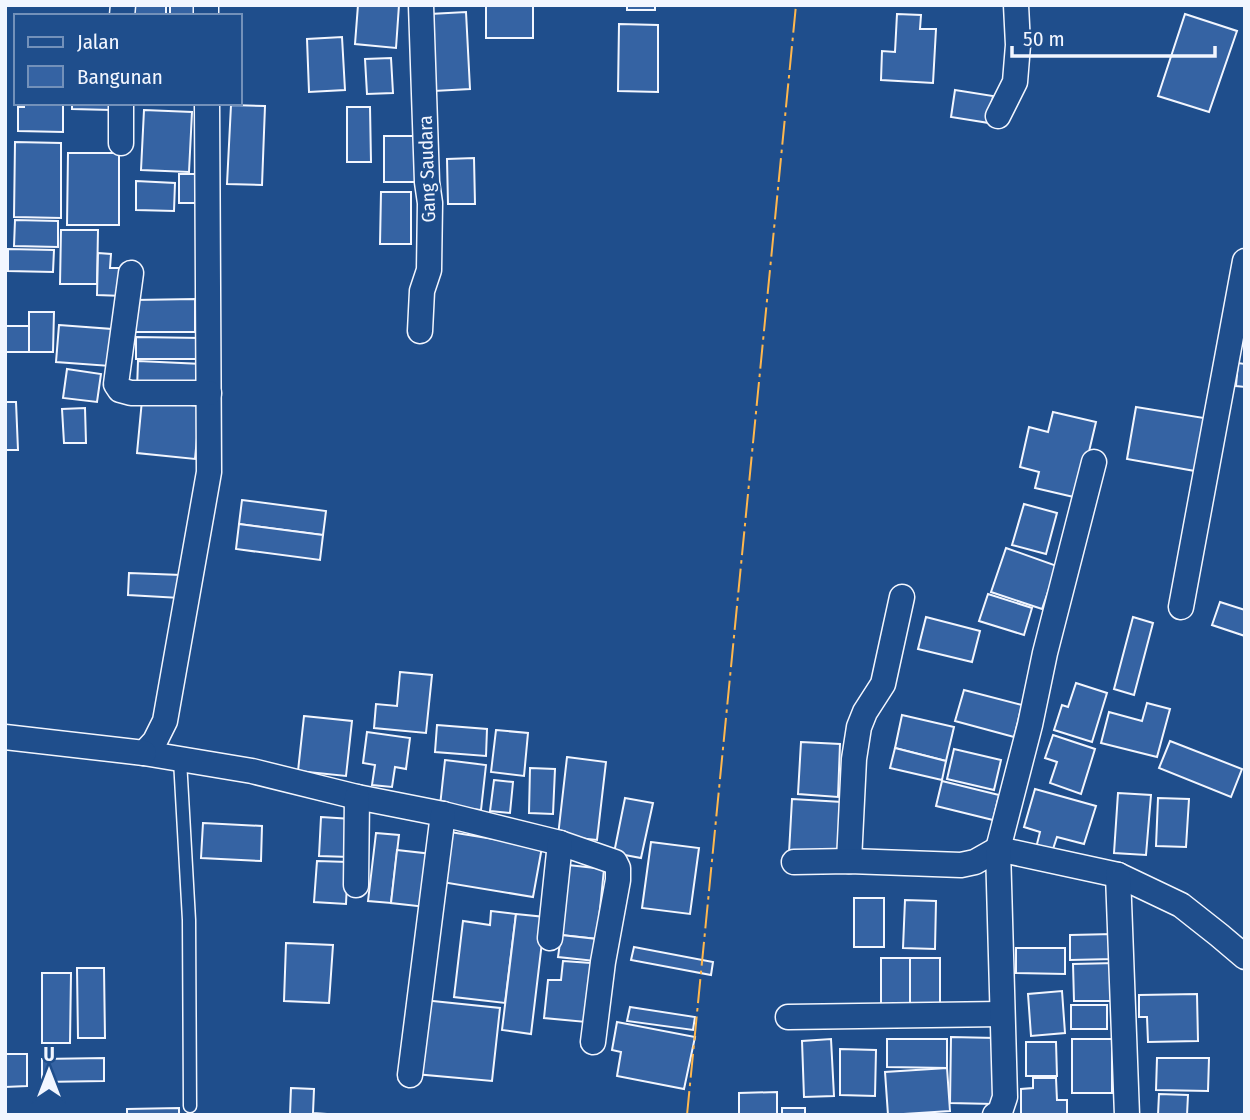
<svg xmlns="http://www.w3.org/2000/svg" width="1250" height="1120" font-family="'Fira Sans Condensed',sans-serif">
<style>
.building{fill:#3563a3;stroke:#f2f6ff;stroke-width:2}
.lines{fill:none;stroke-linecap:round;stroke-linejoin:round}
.lane-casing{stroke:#f2f6ff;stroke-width:15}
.street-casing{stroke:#f2f6ff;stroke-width:27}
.lane{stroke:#1f4e8c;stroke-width:12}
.street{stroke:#1f4e8c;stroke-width:24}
.power{stroke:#ffb74d;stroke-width:2;stroke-dasharray:24 5 3.5 5;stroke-linecap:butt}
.labels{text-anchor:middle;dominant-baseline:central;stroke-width:5;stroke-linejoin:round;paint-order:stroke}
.street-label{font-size:19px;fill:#f2f6ff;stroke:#1f4e8c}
</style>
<rect width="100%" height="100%" fill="#1f4e8c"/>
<g class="building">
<path d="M130,5H166V16H129Z"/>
<rect x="170" y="5" width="34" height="11"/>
<path d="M358,5H399L396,48L355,44Z"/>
<rect x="486" y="5" width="47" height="33"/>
<rect x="627" y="5" width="28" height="5"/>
<path d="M466,12L470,89L434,91L430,14Z"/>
<path d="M897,14L921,15L920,29H936L933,83L881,80L882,51L895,52Z"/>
<path d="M1185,14L1237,31L1209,112L1158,96Z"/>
<path d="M619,24L658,25V92L618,91Z"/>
<path d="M342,37L345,90L309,92L307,39Z"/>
<path d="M391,58L393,93L367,94L365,59Z"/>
<path d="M955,90L993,96L989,123L951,117Z"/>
<path d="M24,103H63V132L18,131V107H24Z"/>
<path d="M72,103H111V110L72,109Z"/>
<path d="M231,105L265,106L262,185L227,184Z"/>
<path d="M347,107H370L371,162H347Z"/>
<path d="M144,110L192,112L189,172L141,170Z"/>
<rect x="384" y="136" width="33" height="46"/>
<path d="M15,142L61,143V218L14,217Z"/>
<path d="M68,153H119V225H67Z"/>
<path d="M474,158L475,204H448L447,159Z"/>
<rect x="179" y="174" width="20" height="29"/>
<path d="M136,181L175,183L174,211L136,210Z"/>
<path d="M381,192H411V244H380Z"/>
<path d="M15,220L58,221V247L14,246Z"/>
<path d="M61,230H98L97,284H60Z"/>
<path d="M8,249L54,250L53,272L8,271Z"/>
<path d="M98,253L111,254L110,268H124L123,296L97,295Z"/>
<path d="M195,299V332H135L134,300Z"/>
<path d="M29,312H54L53,352H29Z"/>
<path d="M59,325L112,329L110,366L56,362Z"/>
<rect x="6" y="326" width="23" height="26"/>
<path d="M136,337L201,338V359H136Z"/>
<path d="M138,361L202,364L200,391L137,389Z"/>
<path d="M1238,363L1245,364V387L1236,386Z"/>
<path d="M67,369L101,374L97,402L63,398Z"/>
<path d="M142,400L200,406L195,459L137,453Z"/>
<path d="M5,402H16L18,450H5Z"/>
<path d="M1136,407L1204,418L1195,471L1127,459Z"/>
<path d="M85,408L86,443H64L62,409Z"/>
<path d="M1053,412L1096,422L1078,498L1035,488L1039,472L1020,467L1029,427L1048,432Z"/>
<path d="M242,500L326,511L323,535L239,524Z"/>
<path d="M1024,504L1057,513L1046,554L1012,545Z"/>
<path d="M239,524L323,535L320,560L236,549Z"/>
<path d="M1006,548L1057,566L1042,609L991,592Z"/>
<path d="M129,573L181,575L180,598L128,595Z"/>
<path d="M988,594L1032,608L1024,635L979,621Z"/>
<path d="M1220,602L1245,610V636L1212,625Z"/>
<path d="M926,617L980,631L972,662L918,649Z"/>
<path d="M1133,617L1153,623L1134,695L1114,689Z"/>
<path d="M400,672L432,675L426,733L374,728L376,704L397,706Z"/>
<path d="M1076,683L1107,693L1092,742L1054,730L1062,705L1068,707Z"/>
<path d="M964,690L1022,705L1014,737L955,721Z"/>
<path d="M1147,703L1170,709L1157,757L1101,743L1109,712L1142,721Z"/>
<path d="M902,715L954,727L946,761L895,748Z"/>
<path d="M304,716L352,721L346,776L298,771Z"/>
<path d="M437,725L487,729L486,756L435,752Z"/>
<path d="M496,730L528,733L524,776L491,772Z"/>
<path d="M367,732L410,738L406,769L395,767L392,787L372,785L375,765L363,763Z"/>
<path d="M1053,735L1095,749L1081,794L1050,783L1057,762L1045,758Z"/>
<path d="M1170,741L1242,769L1231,797L1159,768Z"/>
<path d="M801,742L840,744L838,797L798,794Z"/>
<path d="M895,748L946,761L942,780L890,768Z"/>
<path d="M954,749L1001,760L994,790L947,779Z"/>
<path d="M567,757L606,762L597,840L558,836Z"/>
<path d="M445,760L486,765L481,810L440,806Z"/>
<path d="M530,768L555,769L553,814L529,813Z"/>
<path d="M494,780L513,782L510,813L490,811Z"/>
<path d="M942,781L999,795L993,820L936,806Z"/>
<path d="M1035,789L1096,806L1084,844L1057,837L1052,852L1036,848L1040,832L1024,827Z"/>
<path d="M1118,793L1151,795L1146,855L1114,853Z"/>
<path d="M625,798L653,803L641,858L614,853Z"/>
<path d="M1158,798L1189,799L1186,847L1156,846Z"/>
<path d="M792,799L842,802L839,856L789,853Z"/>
<path d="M321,817L352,819L350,857L319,856Z"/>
<path d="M203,823L262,826L261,861L201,858Z"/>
<path d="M444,831L542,847L533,897L436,881Z"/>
<path d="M376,833L399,835L391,903L368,901Z"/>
<path d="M651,842L699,848L690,914L642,908Z"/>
<path d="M397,850L432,854L426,907L391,903Z"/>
<path d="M317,861L348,862L346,904L314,902Z"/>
<path d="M568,865L604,869L597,939L561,935Z"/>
<rect x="854" y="898" width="30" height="49"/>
<path d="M905,900L936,901L935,949L903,948Z"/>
<path d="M491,911L516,914L505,1003L454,997L463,921L490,925Z"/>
<path d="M516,914L545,917L531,1034L502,1030Z"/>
<path d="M1113,934L1114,959L1070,960V935Z"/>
<path d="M561,935L597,939L595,961L558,957Z"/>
<path d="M286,943L333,945L329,1003L284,1001Z"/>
<path d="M634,947L713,962L711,975L631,960Z"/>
<path d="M1016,948H1065V974L1016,973Z"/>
<rect x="881" y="958" width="29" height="53"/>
<rect x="910" y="958" width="30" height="53"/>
<path d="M563,961L591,963L586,1022L544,1018L548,980H561Z"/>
<path d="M1116,963V1001H1074L1073,964Z"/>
<path d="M77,968H104L105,1038H78Z"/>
<path d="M42,973H71L70,1043H42Z"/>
<path d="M1062,991L1065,1033L1031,1036L1028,994Z"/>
<path d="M1197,994L1198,1041L1148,1042L1147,1017H1139V995Z"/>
<path d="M423,1000L500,1008L492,1081L415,1074Z"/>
<rect x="1071" y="1005" width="36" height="24"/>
<path d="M630,1007L695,1017L693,1030L627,1021Z"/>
<path d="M617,1022L695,1037L684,1089L617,1076L621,1052L612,1050Z"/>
<path d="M951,1037L995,1038L993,1104L950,1103Z"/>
<path d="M831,1039L834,1096L804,1097L802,1041Z"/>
<path d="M887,1039H947V1068L887,1067Z"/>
<rect x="1072" y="1039" width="40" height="54"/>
<path d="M1026,1042H1056L1057,1076H1026Z"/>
<path d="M840,1049L876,1050L875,1096L840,1095Z"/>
<path d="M5,1054H27V1086L5,1087Z"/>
<path d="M104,1058V1081L42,1082V1059Z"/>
<path d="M1157,1058H1209L1208,1091L1156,1090Z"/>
<path d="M947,1068L950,1111L888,1115L885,1072Z"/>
<path d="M1033,1078H1056L1057,1100H1067V1115H1021V1089L1033,1088Z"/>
<path d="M291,1088L314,1089L313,1113L341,1115H290Z"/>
<path d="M777,1092V1115H739V1093Z"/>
<path d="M1159,1094L1188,1095L1187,1115H1158Z"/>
<path d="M179,1108V1115H127V1109Z"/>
<rect x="782" y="1108" width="23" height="7"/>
</g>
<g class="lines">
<defs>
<path id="lane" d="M180,760L189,920L190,1106"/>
<g id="street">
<path d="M206,5V16"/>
<path d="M122,16L123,5"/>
<path d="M207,103L209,472L165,721L155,741L144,753L252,771L357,797L443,814L560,843L615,862L618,868V880L603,962L593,1042"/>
<path d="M998,116L1015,82L1018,45L1016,5"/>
<path d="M121,143V103"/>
<path d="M131,273L116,384L120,390L131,393H209"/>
<path d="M420,331L422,291L429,270L430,203L427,182L421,5"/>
<path d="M1181,607L1245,261"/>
<path d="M5,737L144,753"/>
<path d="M998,849L1118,875L1181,905L1219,935L1245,957"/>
<path d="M849,861L854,759L859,727L865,712L883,684L902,597"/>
<path d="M794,862L849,861L961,865L975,862L998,849"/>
<path d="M1118,875L1127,1115"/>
<path d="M356,885L357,797"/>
<path d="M550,938L560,843"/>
<path d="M788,1017L1002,1014"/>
<path d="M410,1075L443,814"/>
<path d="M995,1115L1000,1112L1005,1097L998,849L1030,725L1045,653L1094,462"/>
</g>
</defs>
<use href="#lane" class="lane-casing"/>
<use href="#street" class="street-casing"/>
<use href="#lane" class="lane"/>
<use href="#street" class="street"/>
<path class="power" d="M687,1115L796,5"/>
</g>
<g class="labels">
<g class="street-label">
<text transform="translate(427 169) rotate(-92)">Gang Saudara</text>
</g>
</g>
<rect width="1250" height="1120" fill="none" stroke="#f2f6ff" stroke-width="14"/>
<rect x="14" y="14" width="228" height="91" fill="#1f4e8c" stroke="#7391ba" stroke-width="2"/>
<rect x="28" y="37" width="35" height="10" fill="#1f4e8c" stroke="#7391ba" stroke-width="2"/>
<text x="77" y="49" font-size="21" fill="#f2f6ff">Jalan</text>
<rect x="28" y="66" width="35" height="21" fill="#3563a3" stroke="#7391ba" stroke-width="2"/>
<text x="77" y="84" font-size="21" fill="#f2f6ff">Bangunan</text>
<g transform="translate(49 1071)" stroke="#1f4e8c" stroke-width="5" paint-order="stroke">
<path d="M0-5L12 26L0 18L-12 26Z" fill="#f2f6ff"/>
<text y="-10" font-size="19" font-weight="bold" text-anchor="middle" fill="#f2f6ff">U</text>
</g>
<path d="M1012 46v10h203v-10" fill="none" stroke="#f2f6ff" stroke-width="3.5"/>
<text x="1023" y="46" font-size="21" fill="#f2f6ff" stroke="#1f4e8c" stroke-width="5" paint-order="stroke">50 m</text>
</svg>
